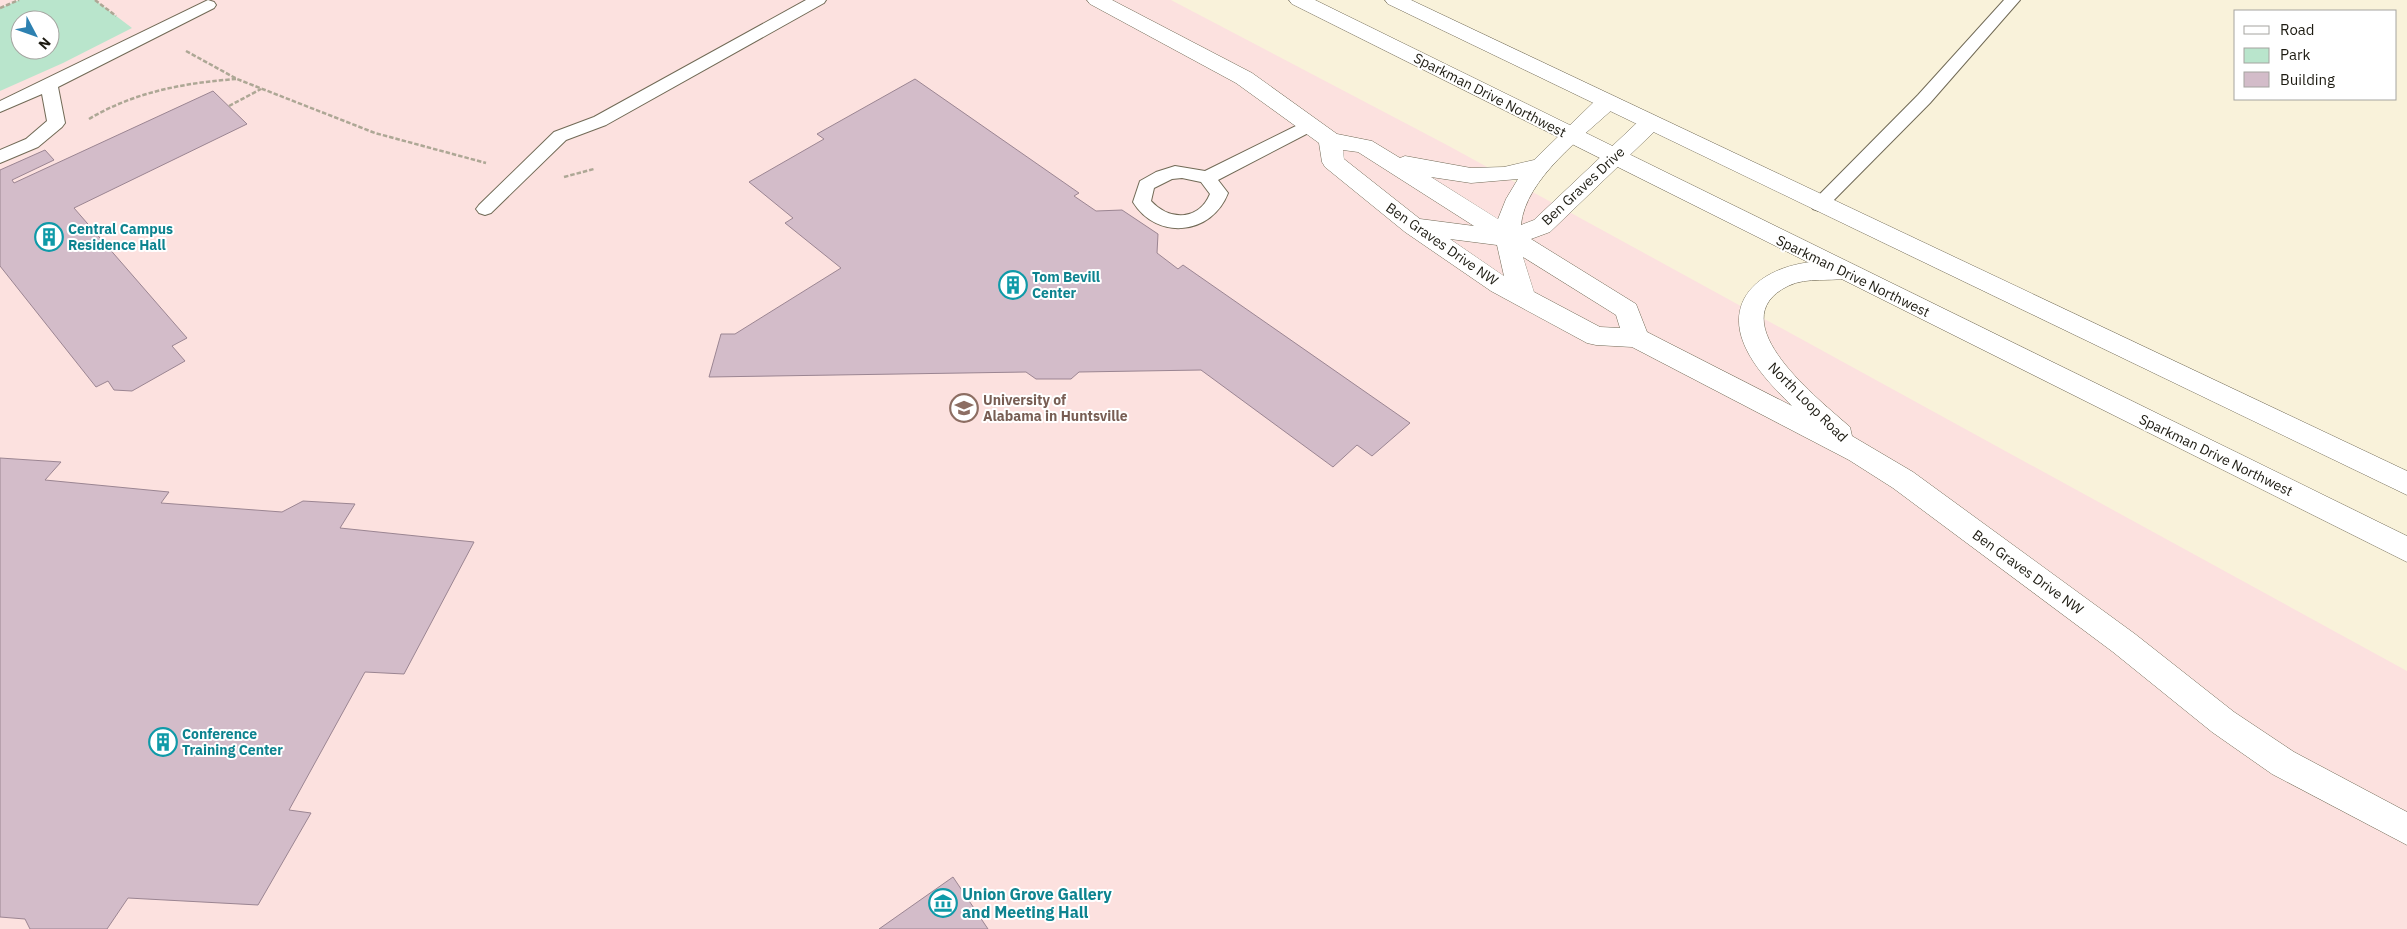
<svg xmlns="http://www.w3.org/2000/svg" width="2407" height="929" font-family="'IBM Plex Sans',sans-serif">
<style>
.education{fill:#fce1df;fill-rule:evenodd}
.green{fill:#b9e5cc;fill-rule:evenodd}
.building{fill:#d3bcc9;stroke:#9b8592}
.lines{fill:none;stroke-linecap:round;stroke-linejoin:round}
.service-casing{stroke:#716a56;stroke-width:2}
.minor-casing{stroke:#716a56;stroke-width:1}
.secondary-casing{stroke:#716a56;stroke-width:1}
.path{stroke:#ada795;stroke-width:2.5;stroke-dasharray:4.5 2;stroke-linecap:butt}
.service{fill:#fff;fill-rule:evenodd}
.minor{fill:#fff;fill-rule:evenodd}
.secondary{fill:#fff;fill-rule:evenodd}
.labels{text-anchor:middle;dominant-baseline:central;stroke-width:4;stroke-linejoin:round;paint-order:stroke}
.street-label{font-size:14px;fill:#1d1b12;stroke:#fff}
.culture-label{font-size:14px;font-weight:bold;fill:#0d838f;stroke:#fff;text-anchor:start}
.education-label{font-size:14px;font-weight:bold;fill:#785e54;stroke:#fff;text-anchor:start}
.near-culture-label{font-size:16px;font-weight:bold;fill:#0d838f;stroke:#fff;text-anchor:start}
</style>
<rect width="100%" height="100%" fill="#f9f2da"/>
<path class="education" d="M0,0H1171L1447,145L2407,671V929H0ZM20,20H50V50H20Z"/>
<path class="green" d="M19,0H95L132,28L63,63L0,91V8ZM20,20H50V50H20Z"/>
<g class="building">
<path d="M915,79L1079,193L1074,196L1096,211L1122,210L1158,234L1157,253L1178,269L1183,265L1410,423L1372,456L1357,445L1333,467L1201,370L1079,372L1071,379H1036L1026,372L709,377L721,334H735L841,268L785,223L793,218L749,182L824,139L817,134Z"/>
<path d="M213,91L247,124L74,208L187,338L172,346L185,361L132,391L114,390L108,381L96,387L0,266V170L45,150L54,160L12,180L14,183Z"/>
<path d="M0,458L61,462L45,480L169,492L161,503L282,512L303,501L355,504L340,528L474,542L404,674L365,672L289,810L311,813L258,905L128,898L107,929H30L25,919L0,917Z"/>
<path d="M953,877L988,929H879Z"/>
</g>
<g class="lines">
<defs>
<g id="service">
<path d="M208,0L214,2L216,5L214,8L58,87L65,123L62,127L38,147L0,163V150L26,139L47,121L42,94L0,112V101Z"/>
<path d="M806,0H826L824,3L606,125L566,140L491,213L485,215L479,213L476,209L479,205L554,132L594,117Z"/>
<path d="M2004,0H2020L1930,103L1825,209L1819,211L1813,209L1810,205L1813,201L1918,95Z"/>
<path d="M1310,119L1316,121L1319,125L1316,129L1218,180L1228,193C1212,235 1157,241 1133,202L1140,181L1156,172L1175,166L1205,171ZM1182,178L1201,182L1210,194C1199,221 1169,221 1151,201L1154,188L1172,179Z"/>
</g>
<path id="minor" d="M1087,0H1112L1252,73L1337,134L1372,141L1400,158L1405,156L1471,168L1504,167L1534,160L1599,97L1607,95L1615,97L1618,102L1615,107C1584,136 1525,179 1521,225L1534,220L1642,118L1650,116L1658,118L1661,123L1658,128L1550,232L1531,239L1636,304L1647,332L1792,406C1772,386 1746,360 1740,331C1729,273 1809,252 1852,265L1855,271L1852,277C1831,283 1808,276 1788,286C1717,321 1821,401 1850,427L1852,436L1913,472L2135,634L2234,712L2294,752L2407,812V845L2272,774L2212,732L2113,652L1893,488L1849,460L1632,347L1596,345L1587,343L1491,291L1405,232L1325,167L1322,162L1319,143L1236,83L1090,4ZM1343,150L1358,152L1474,226L1420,219L1344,159ZM1431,177L1471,183L1518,179L1506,199L1498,219ZM1450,239L1497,245L1504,276ZM1523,257L1616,315L1620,328L1600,327L1534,292Z"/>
<g id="secondary">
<path d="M1289,0H1315L2407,536V562L1292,4Z"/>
<path d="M1385,0H1411L2407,471V495L1388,4Z"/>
</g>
</defs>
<use href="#service" class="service-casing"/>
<use href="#minor" class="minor-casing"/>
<use href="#secondary" class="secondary-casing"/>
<g class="path">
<path d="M95,0L116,16"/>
<path d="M0,8L19,0"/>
<path d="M186,51L237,79L375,133L486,163"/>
<path d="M229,106L261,89"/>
<path d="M89,119C134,92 184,83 236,79"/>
<path d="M564,177L594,169"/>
</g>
<use href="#service" class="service"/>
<use href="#minor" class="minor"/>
<use href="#secondary" class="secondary"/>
</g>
<defs>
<symbol id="building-ring" viewBox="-11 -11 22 22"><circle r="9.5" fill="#fff" stroke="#0f9aa8" stroke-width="1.5"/><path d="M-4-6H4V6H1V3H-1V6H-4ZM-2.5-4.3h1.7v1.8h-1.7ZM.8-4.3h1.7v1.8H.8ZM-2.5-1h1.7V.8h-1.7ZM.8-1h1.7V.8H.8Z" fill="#0f9aa8"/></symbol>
<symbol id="university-ring" viewBox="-11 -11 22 22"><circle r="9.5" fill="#fff" stroke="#8d6e63" stroke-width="1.5"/><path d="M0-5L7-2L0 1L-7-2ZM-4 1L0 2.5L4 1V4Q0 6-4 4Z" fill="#8d6e63"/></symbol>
<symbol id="museum-ring" viewBox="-11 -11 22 22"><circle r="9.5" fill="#fff" stroke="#0f9aa8" stroke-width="1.5"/><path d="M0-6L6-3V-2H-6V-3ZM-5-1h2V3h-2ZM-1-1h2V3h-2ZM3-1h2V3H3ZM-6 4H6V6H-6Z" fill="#0f9aa8"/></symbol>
</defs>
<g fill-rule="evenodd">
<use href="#building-ring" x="33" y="221" width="32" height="32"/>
<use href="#building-ring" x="997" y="269" width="32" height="32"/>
<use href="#university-ring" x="948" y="392" width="32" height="32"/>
<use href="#building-ring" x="147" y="726" width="32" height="32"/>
<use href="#museum-ring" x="927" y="887" width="32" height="32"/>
</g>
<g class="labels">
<g class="street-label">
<text transform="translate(1490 95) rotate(27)">Sparkman Drive Northwest</text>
<text transform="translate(1583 186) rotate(-43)">Ben Graves Drive</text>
<text transform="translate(1442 244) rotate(35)">Ben Graves Drive NW</text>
<text transform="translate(1853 276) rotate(26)">Sparkman Drive Northwest</text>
<text transform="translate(1808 402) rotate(45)">North Loop Road</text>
<text transform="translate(2216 455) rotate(26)">Sparkman Drive Northwest</text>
<text transform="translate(2028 572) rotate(36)">Ben Graves Drive NW</text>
</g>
<g class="culture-label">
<text x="68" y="229">Central Campus<tspan x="68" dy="16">Residence Hall</tspan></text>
<text x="1032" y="277">Tom Bevill<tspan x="1032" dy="16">Center</tspan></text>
<text x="182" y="734">Conference<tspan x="182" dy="16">Training Center</tspan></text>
</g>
<g class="education-label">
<text x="983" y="400">University of<tspan x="983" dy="16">Alabama in Huntsville</tspan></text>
</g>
<g class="near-culture-label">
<text x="962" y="894">Union Grove Gallery<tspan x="962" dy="18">and Meeting Hall</tspan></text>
</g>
</g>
<rect x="2234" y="10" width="162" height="90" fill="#ffffff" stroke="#a5a4a0"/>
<rect x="2244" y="26" width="25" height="8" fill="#ffffff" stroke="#a5a4a0"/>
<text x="2280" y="35" font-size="15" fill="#1d1b12">Road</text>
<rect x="2244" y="48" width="25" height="15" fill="#b9e5cc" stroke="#a5a4a0"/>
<text x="2280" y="60" font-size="15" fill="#1d1b12">Park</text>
<rect x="2244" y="72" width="25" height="15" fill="#d3bcc9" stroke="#a5a4a0"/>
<text x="2280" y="85" font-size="15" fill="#1d1b12">Building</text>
<g transform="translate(35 35) rotate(131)"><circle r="24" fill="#ffffff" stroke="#a5a4a0"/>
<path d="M0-4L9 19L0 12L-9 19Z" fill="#2d81b1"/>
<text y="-8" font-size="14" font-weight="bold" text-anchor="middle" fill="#1d1b12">N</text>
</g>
</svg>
